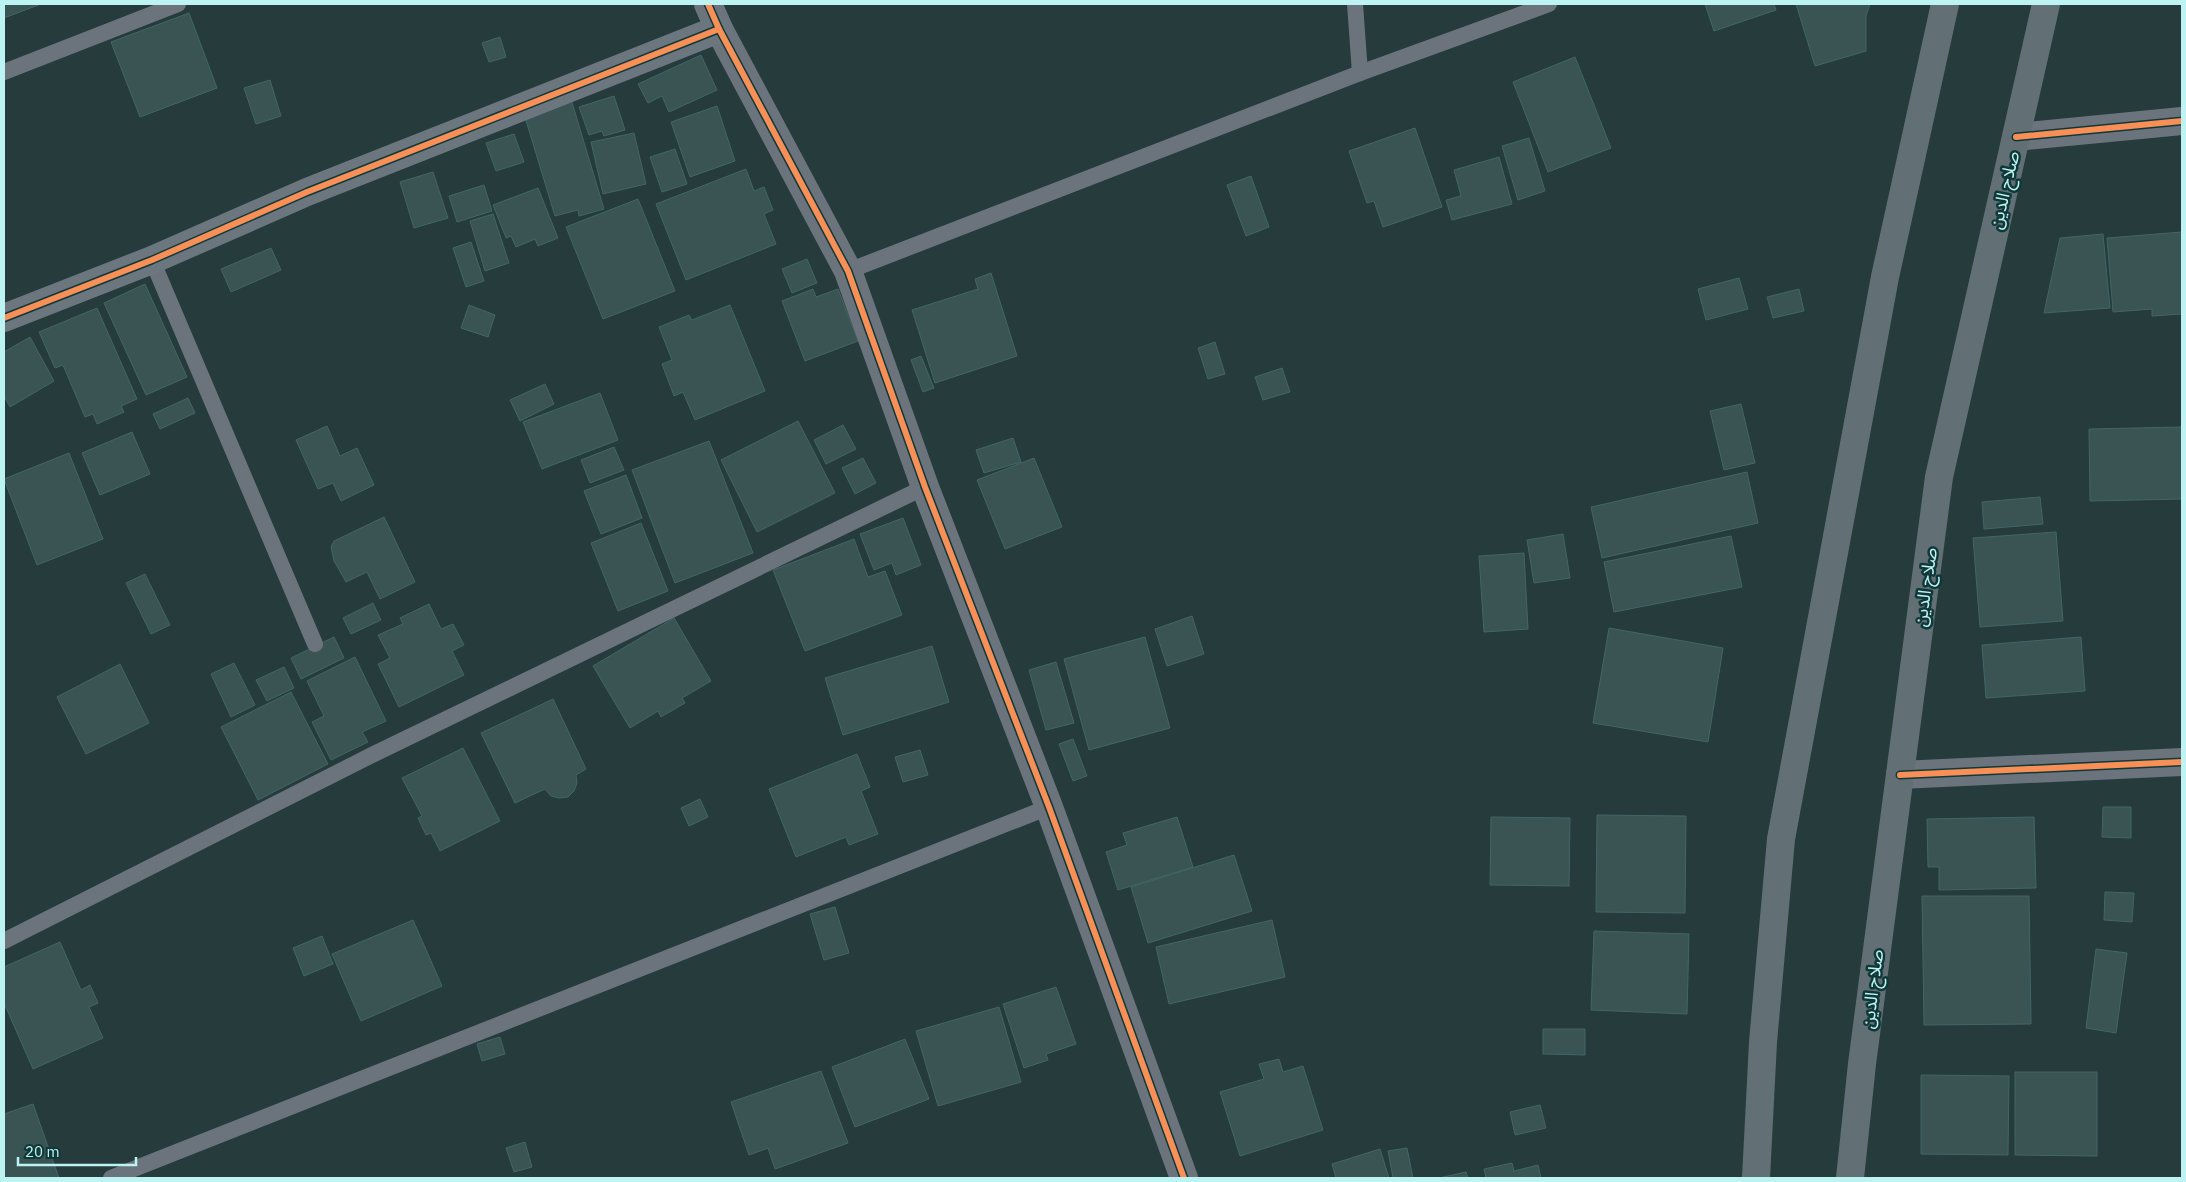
<svg xmlns="http://www.w3.org/2000/svg" width="2186" height="1182" font-family="'IBM Plex Sans','Noto Sans Arabic',sans-serif">
<style>
.building{fill:#3a5454;stroke:#416667}
.lines{fill:none;stroke-linecap:round;stroke-linejoin:round}
.lane{stroke:#6b747c;stroke-width:16}
.street{stroke:#6b747c;stroke-width:28}
.secondary{stroke:#6b767e;stroke-width:28}
.highway{stroke:#627076;stroke-width:28}
.cycleway-casing{stroke:#113839;stroke-width:9}
.cycleway{stroke:#f78f57;stroke-width:6}
.labels{text-anchor:middle;dominant-baseline:central;stroke-width:5;stroke-linejoin:round;paint-order:stroke}
.street-label{font-size:18px;fill:#bdf3f3;stroke:#113839}
</style>
<rect width="100%" height="100%" fill="#263b3b"/>
<g class="building">
<path d="M4,4H41L4,18Z"/>
<path d="M1705,4H1774L1776,10L1714,31Z"/>
<path d="M1796,4H1870L1866,16V51L1815,66Z"/>
<path d="M189,13L217,88L140,117L111,42Z"/>
<path d="M500,37L506,57L489,62L482,43Z"/>
<path d="M701,55L717,90L669,112L662,96L648,103L638,84Z"/>
<path d="M1575,57L1611,148L1548,172L1513,82Z"/>
<path d="M270,80L281,116L256,124L244,88Z"/>
<path d="M614,96L625,130L604,136L602,131L589,135L579,107Z"/>
<path d="M571,99L604,209L579,216L578,210L555,216L524,114Z"/>
<path d="M717,106L735,161L690,177L671,122Z"/>
<path d="M1415,128L1442,207L1383,227L1374,201L1367,203L1349,151Z"/>
<path d="M634,133L646,184L603,194L591,142Z"/>
<path d="M514,134L524,162L496,171L486,143Z"/>
<path d="M1529,138L1545,191L1518,200L1502,146Z"/>
<path d="M675,149L687,184L662,192L650,157Z"/>
<path d="M1499,157L1512,204L1452,220L1446,200L1461,196L1454,170Z"/>
<path d="M746,169L754,191L764,187L773,210L764,214L776,244L686,280L656,204Z"/>
<path d="M433,172L448,218L414,228L400,182Z"/>
<path d="M1251,176L1269,227L1246,236L1227,185Z"/>
<path d="M484,185L492,211L457,222L449,196Z"/>
<path d="M538,188L558,238L538,246L535,239L516,247L511,236L506,238L493,205Z"/>
<path d="M638,199L675,291L603,319L566,227Z"/>
<path d="M493,214L509,263L485,271L470,221Z"/>
<path d="M2182,232V314L2152,316V309L2113,312L2107,238Z"/>
<path d="M2103,234L2110,308L2044,313L2060,238Z"/>
<path d="M471,242L484,281L466,287L453,248Z"/>
<path d="M271,248L281,270L231,292L221,269Z"/>
<path d="M807,259L817,283L792,293L782,269Z"/>
<path d="M991,273L1017,356L935,383L912,310L978,289L975,279Z"/>
<path d="M1739,278L1748,309L1706,320L1698,289Z"/>
<path d="M145,284L187,377L146,395L104,303Z"/>
<path d="M813,289L816,297L838,289L858,341L805,361L782,301Z"/>
<path d="M1799,289L1804,311L1773,318L1767,297Z"/>
<path d="M469,305L495,315L488,337L461,328Z"/>
<path d="M730,305L765,391L695,420L683,392L674,396L662,364L672,360L659,327L689,315L692,320Z"/>
<path d="M97,308L137,399L121,406L124,412L97,424L93,414L85,417L63,365L55,368L39,332Z"/>
<path d="M30,337L54,381L10,407L4,396V352Z"/>
<path d="M1215,342L1225,374L1208,379L1198,348Z"/>
<path d="M921,356L934,388L923,392L911,360Z"/>
<path d="M1282,368L1290,392L1263,400L1255,377Z"/>
<path d="M545,384L554,404L520,421L510,400Z"/>
<path d="M600,393L618,440L542,469L523,422Z"/>
<path d="M188,398L195,413L160,429L153,414Z"/>
<path d="M1741,404L1755,463L1724,470L1710,411Z"/>
<path d="M798,421L835,493L757,532L721,460Z"/>
<path d="M843,425L856,449L826,464L814,440Z"/>
<path d="M327,426L340,456L357,448L374,485L341,501L333,483L318,489L296,440Z"/>
<path d="M2182,427V499L2090,501L2089,429Z"/>
<path d="M132,432L150,474L100,495L82,453Z"/>
<path d="M1013,438L1021,462L984,473L976,450Z"/>
<path d="M709,441L753,553L675,583L632,470Z"/>
<path d="M614,447L624,470L590,483L581,460Z"/>
<path d="M69,453L103,539L37,565L4,479Z"/>
<path d="M863,458L876,483L855,494L842,468Z"/>
<path d="M1034,458L1062,527L1005,549L977,480Z"/>
<path d="M1747,472L1758,523L1602,558L1591,507Z"/>
<path d="M626,475L642,518L601,534L584,491Z"/>
<path d="M2040,497L2043,524L1984,529L1982,502Z"/>
<path d="M384,517L415,582L380,599L367,572L346,582L334,561L331,547L334,541Z"/>
<path d="M903,518L921,565L896,575L892,563L874,570L860,534Z"/>
<path d="M641,523L668,591L618,611L591,543Z"/>
<path d="M2056,532L2063,621L1980,627L1973,538Z"/>
<path d="M1563,534L1570,578L1534,583L1527,540Z"/>
<path d="M1731,536L1742,587L1614,612L1604,562Z"/>
<path d="M854,539L868,577L885,571L902,615L805,651L773,570Z"/>
<path d="M1524,553L1528,629L1484,632L1479,556Z"/>
<path d="M145,574L170,625L151,634L126,583Z"/>
<path d="M373,603L381,620L351,634L343,618Z"/>
<path d="M429,604L441,629L453,624L464,645L452,651L464,675L399,707L378,664L390,658L378,635L403,624L400,618Z"/>
<path d="M1192,616L1204,654L1167,666L1155,629Z"/>
<path d="M674,618L711,681L682,698L685,703L661,717L658,711L630,728L593,666Z"/>
<path d="M1609,628L1723,648L1708,742L1593,723Z"/>
<path d="M334,637L344,658L301,679L291,658Z"/>
<path d="M1145,637L1170,728L1089,750L1064,659Z"/>
<path d="M2081,637L2085,691L1986,698L1982,645Z"/>
<path d="M932,646L949,702L843,735L825,678Z"/>
<path d="M355,657L386,721L362,732L368,742L331,760L312,722L324,716L307,681Z"/>
<path d="M1056,662L1074,723L1046,730L1029,670Z"/>
<path d="M234,663L255,705L231,717L211,674Z"/>
<path d="M120,664L149,723L86,754L57,697Z"/>
<path d="M284,667L294,688L267,701L256,680Z"/>
<path d="M291,692L328,764L258,800L221,727Z"/>
<path d="M553,699L586,769L576,775L577,783L574,791L568,797L559,798L551,796L545,789L515,803L481,733Z"/>
<path d="M1073,739L1087,776L1073,781L1059,744Z"/>
<path d="M463,748L500,821L440,851L431,833L426,835L418,818L422,816L402,778Z"/>
<path d="M920,750L928,775L903,782L895,757Z"/>
<path d="M857,754L870,787L861,791L878,834L849,845L846,837L796,857L769,789Z"/>
<path d="M700,799L708,817L689,826L681,808Z"/>
<path d="M2103,807H2131V838L2102,837Z"/>
<path d="M1597,815L1686,816L1685,913L1596,912Z"/>
<path d="M1177,817L1193,867L1118,890L1106,852L1127,845L1123,833Z"/>
<path d="M1491,817L1570,818L1569,886L1490,885Z"/>
<path d="M2034,817L2036,888L1939,890V867H1928L1927,819Z"/>
<path d="M1234,855L1252,911L1148,943L1131,887Z"/>
<path d="M2105,892L2134,893L2132,922L2104,920Z"/>
<path d="M1922,896H2029L2031,1024L1924,1025Z"/>
<path d="M835,907L849,953L824,960L810,914Z"/>
<path d="M413,920L442,986L361,1021L332,954Z"/>
<path d="M1272,920L1285,977L1169,1004L1156,947Z"/>
<path d="M1594,931L1689,934L1687,1014L1591,1010Z"/>
<path d="M322,936L333,964L304,976L293,948Z"/>
<path d="M60,942L81,990L90,985L98,1003L89,1007L103,1038L33,1069L4,1003V967Z"/>
<path d="M2096,949L2127,953L2116,1033L2086,1028Z"/>
<path d="M1056,987L1076,1044L1046,1054L1048,1060L1024,1068L1003,1004Z"/>
<path d="M999,1007L1021,1082L938,1106L916,1031Z"/>
<path d="M1543,1029H1585V1055L1543,1054Z"/>
<path d="M500,1037L505,1054L482,1061L477,1044Z"/>
<path d="M905,1039L929,1099L855,1127L832,1067Z"/>
<path d="M1279,1059L1283,1072L1303,1066L1323,1130L1240,1156L1220,1092L1264,1079L1259,1064Z"/>
<path d="M821,1071L848,1143L775,1169L768,1148L749,1155L731,1102Z"/>
<path d="M2015,1072H2097V1156L2015,1155Z"/>
<path d="M1921,1075L2009,1076L2008,1155L1921,1154Z"/>
<path d="M33,1104L59,1178H4V1114Z"/>
<path d="M1540,1105L1546,1128L1515,1135L1510,1112Z"/>
<path d="M525,1142L532,1167L514,1172L506,1148Z"/>
<path d="M1407,1148L1413,1178H1393L1388,1151Z"/>
<path d="M1380,1149L1389,1178H1336L1332,1164Z"/>
<path d="M1512,1163L1514,1171L1538,1165L1541,1178H1486L1484,1169Z"/>
<path d="M1466,1172L1468,1178H1439Z"/>
</g>
<g class="lines">
<g class="lane">
<path d="M1355,4L1360,73"/>
<path d="M4,72L178,4"/>
<path d="M152,260L315,644"/>
<path d="M848,271L1360,73L1549,4"/>
<path d="M4,941L374,754L925,487"/>
<path d="M111,1178L1049,807"/>
</g>
<g class="street">
<path d="M708,4L719,29L848,271L925,487L1049,807L1184,1178"/>
<path d="M2016,137L2182,121"/>
<path d="M1900,775L2182,762"/>
</g>
<path class="secondary" d="M4,318L152,260L307,192L719,29"/>
<g class="highway">
<path d="M1756,1178L1763,1042L1781,839L1885,277L1945,4"/>
<path d="M1850,1178L1862,1064L1939,477L2046,4"/>
</g>
<defs>
<g id="cycleway">
<path d="M708,4L719,29L848,271L925,487L1049,807L1184,1178"/>
<path d="M2016,137L2182,121"/>
<path d="M4,318L152,260L307,192L719,29"/>
<path d="M1900,775L2182,762"/>
</g>
</defs>
<use href="#cycleway" class="cycleway-casing"/>
<use href="#cycleway" class="cycleway"/>
</g>
<g class="labels">
<g class="street-label">
<text transform="translate(2004 190) rotate(-77)">صلاح الدين</text>
<text transform="translate(1925 587) rotate(-82)">صلاح الدين</text>
<text transform="translate(1872 989) rotate(-83)">صلاح الدين</text>
</g>
</g>
<rect width="2186" height="1182" fill="none" stroke="#bdf3f3" stroke-width="10"/>
<path d="M18 1157v8h118v-8" fill="none" stroke="#bdf3f3" stroke-width="2.5"/>
<text x="25" y="1157" font-size="15" fill="#bdf3f3" stroke="#113839" stroke-width="4" paint-order="stroke">20 m</text>
</svg>
